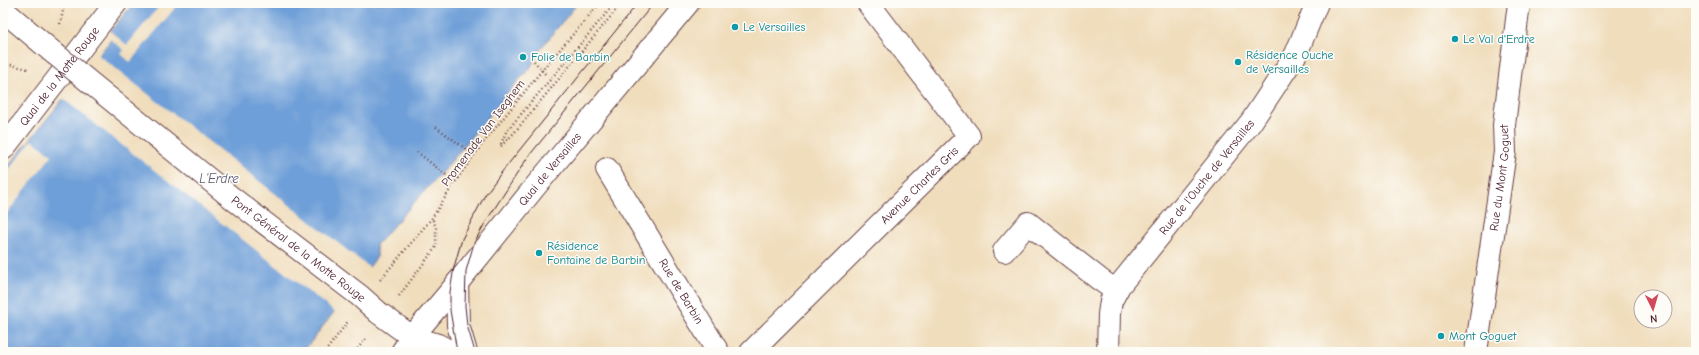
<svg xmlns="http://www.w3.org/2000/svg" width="1699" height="355" font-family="'Comic Neue',sans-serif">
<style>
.water{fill:#6e9fd8;stroke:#5c5f82}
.pier{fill:#f0ddbc}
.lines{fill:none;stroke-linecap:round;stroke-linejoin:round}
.minor-casing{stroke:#633c41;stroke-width:24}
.path{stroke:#633c41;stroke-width:2.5;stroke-dasharray:1 3;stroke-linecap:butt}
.minor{stroke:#fff;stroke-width:22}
.tram{stroke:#4a1f2b;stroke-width:1}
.minor-bridge-casing{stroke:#633c41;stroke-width:24;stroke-linecap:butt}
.minor-bridge{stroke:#fff;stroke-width:22}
.culture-dot{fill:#0f9aa8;stroke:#fdfcf7;stroke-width:1.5}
.labels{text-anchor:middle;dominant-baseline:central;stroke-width:3;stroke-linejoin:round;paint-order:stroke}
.culture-label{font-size:12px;fill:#0d838f;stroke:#fdfcf7;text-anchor:start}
.street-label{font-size:12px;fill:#4a1f2b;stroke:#fdfcf7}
.water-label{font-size:13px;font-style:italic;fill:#5a5979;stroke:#fdfcf7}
</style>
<rect width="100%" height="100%" fill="#fdfcf7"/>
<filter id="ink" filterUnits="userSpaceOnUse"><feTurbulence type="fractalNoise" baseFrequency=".025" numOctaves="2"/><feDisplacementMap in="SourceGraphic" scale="8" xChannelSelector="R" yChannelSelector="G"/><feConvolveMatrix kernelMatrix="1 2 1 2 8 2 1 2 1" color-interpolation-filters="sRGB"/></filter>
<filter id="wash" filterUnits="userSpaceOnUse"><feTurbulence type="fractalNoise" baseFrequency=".012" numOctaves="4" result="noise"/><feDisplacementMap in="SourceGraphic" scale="16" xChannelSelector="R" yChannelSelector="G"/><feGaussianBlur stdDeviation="0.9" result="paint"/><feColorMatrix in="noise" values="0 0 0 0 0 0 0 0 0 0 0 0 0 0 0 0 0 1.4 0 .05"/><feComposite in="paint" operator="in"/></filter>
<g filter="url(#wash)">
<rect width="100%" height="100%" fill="#f0ddbc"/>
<path class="water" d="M134,3H578L542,47L529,70L517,82L449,164L376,245L377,257L303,352H3V173L115,35L110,31Z"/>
<g class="pier">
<path d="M162,3H179L130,62L121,54L124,50L109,38L112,35L109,33L110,31L127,45Z"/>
<path d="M97,54L370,268L336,313L62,98Z"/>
<path d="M32,140L52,155L3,218V177Z"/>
</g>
</g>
<g filter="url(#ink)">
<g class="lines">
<defs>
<g id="minor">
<path d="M3,10L55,54"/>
<path id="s1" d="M3,149L116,3"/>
<path id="s2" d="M607,169L718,352"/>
<path d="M1004,251L1028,223L1099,279L1116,291"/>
<path d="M457,283L458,325L466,352"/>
<path d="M379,313L412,337L438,345L451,352"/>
<path id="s3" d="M402,352L412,337L450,292L534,188L688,3"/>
<path id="s4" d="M751,352L969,136L868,3"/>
<path id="s5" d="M1108,352L1109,314L1111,301L1119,286L1251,122L1296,54L1317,3"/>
<path id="s6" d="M1476,352L1505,152L1504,125L1519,3"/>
</g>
</defs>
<use href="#minor" class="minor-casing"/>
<g class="path">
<path d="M60,24L65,3"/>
<path d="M534,61L546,75"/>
<path d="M3,63L28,69"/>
<path d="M436,127L474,155"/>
<path d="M501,144L506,132L615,3"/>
<path d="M501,146L514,133L622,3"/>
<path d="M417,152L455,182"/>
<path d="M380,280L432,218L455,182L480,147L543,69L600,3"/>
<path d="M399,296L436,247V227L432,218"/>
<path d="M325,352L349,320"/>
<path d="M355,352L367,337"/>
</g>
<use href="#minor" class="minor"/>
<g class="tram">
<path d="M457,352L450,310V292L454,267L462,239L485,195L501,173L638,3"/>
<path d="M475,352L467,325L465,306L466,271L474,243L485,223L528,157L654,3"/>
</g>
<defs>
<g id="minor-bridge">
<path id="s7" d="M55,54L232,198L360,296L379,313"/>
</g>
</defs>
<use href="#minor-bridge" class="minor-bridge-casing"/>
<use href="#minor-bridge" class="minor-bridge"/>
</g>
</g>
<g class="culture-dot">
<circle cx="735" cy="27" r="4"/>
<circle cx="1455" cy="39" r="4"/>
<circle cx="523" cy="57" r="4"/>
<circle cx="1238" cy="62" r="4"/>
<circle cx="539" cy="253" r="4"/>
<circle cx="1441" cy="336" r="4"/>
</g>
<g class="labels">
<g class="culture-label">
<text x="743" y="27">Le Versailles</text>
<text x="1463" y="39">Le Val d'Erdre</text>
<text x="1246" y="55">Résidence Ouche<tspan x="1246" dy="14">de Versailles</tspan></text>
<text x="531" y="57">Folie de Barbin</text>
<text x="547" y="246">Résidence<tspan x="547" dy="14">Fontaine de Barbin</tspan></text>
<text x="1449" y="336">Mont Goguet</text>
</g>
<g class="street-label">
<text stroke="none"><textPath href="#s1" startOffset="92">Quai de la Motte Rouge</textPath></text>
<text transform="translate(483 133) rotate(-53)">Promenade Van Iseghem</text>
<text stroke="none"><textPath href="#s3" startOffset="235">Quai de Versailles</textPath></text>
<text stroke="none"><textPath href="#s5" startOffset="208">Rue de l'Ouche de Versailles</textPath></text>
<text stroke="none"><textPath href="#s6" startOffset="176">Rue du Mont Goguet</textPath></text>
<text stroke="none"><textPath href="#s4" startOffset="237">Avenue Charles Gris</textPath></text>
<text stroke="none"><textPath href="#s7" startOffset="312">Pont Général de la Motte Rouge</textPath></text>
<text stroke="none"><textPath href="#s2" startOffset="143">Rue de Barbin</textPath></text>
</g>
<g class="water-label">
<text x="219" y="178">L'Erdre</text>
</g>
</g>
<rect width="1699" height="355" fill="none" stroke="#fdfcf7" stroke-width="16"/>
<g transform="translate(1653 309) rotate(175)"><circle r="19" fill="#fdfcf7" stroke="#b5a4a5"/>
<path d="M0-3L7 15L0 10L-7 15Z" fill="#d1495b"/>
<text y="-6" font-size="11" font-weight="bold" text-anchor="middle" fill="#4a1f2b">N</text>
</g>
</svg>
